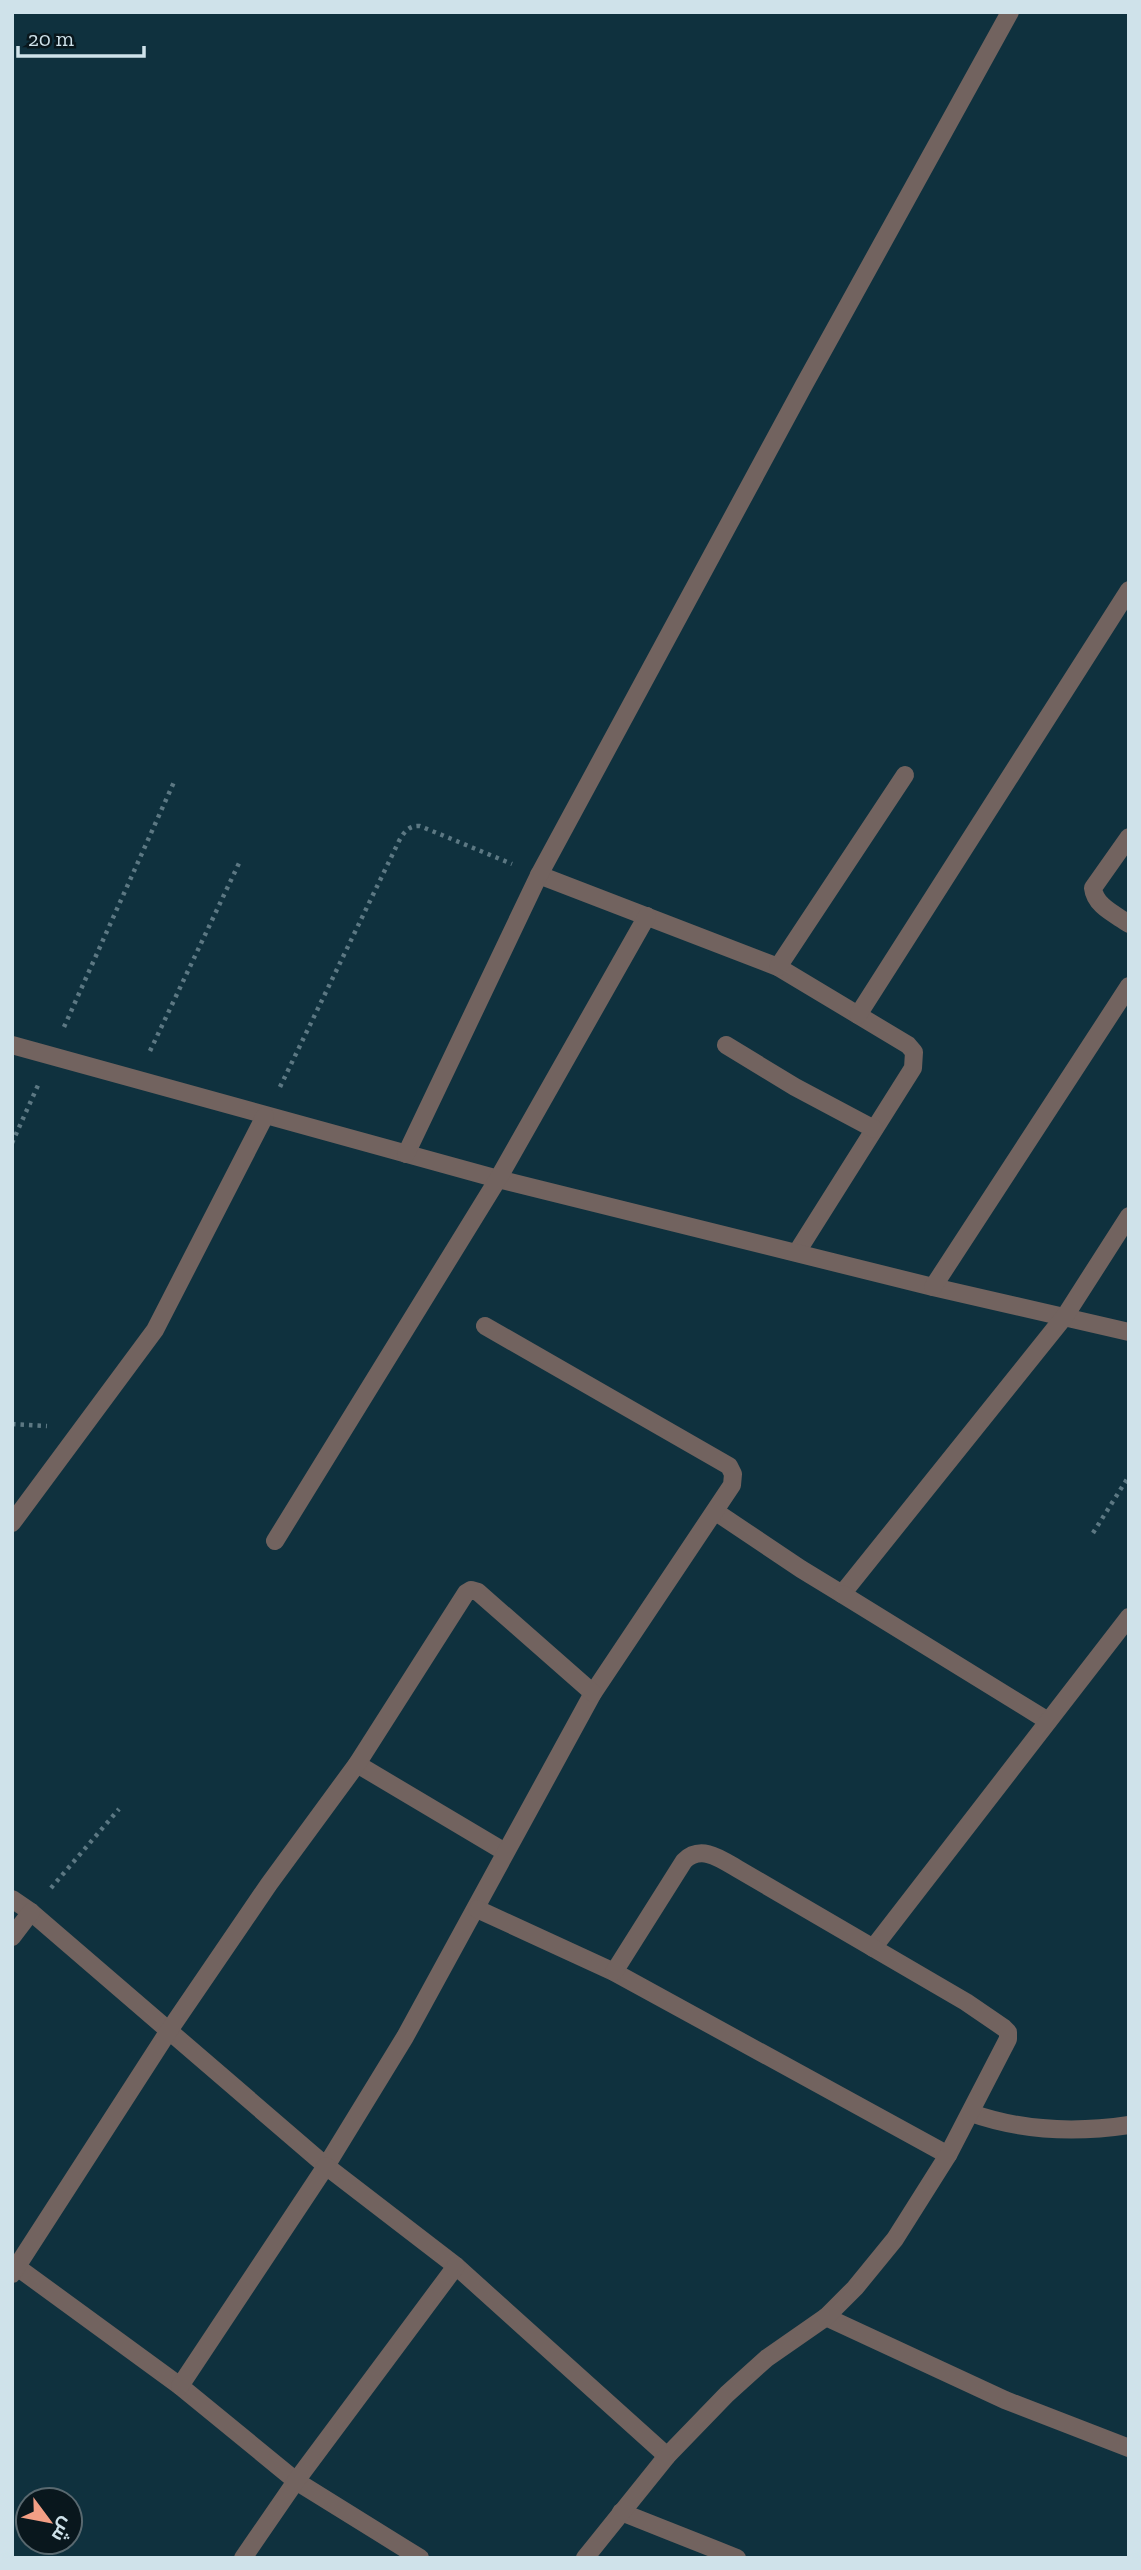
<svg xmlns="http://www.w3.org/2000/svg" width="1141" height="2570" font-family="'Zilla Slab',Cairo,serif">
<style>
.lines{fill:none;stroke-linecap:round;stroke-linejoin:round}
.path{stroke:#5c7883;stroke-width:4.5;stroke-dasharray:3.5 5;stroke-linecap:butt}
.minor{stroke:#72635f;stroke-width:18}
</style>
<rect width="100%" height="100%" fill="#0f313e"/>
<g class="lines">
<g class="path">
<path d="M64,1027L174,782"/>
<path d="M150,1051L241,859"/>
<path d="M280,1087L399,841C404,832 409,825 420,826L512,864"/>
<path d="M12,1143L39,1083"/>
<path d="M12,1424L47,1426"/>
<path d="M1093,1533L1129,1476"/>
<path d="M51,1888L119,1809"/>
</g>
<g class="minor">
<path d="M1129,837L1093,888C1095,906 1115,914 1129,924"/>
<path d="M539,875L778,967L908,1045L914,1052L913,1068L797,1252"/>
<path d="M778,967L905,775"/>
<path d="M858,1015L1129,590"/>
<path d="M12,1045L498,1179L933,1287L1129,1332"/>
<path d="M726,1045L795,1087L874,1129"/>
<path d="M406,1154L539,875L804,385L1010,12"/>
<path d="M933,1287L1129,986"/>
<path d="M716,1512L801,1569L842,1594L1065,1316L1129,1216"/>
<path d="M12,1523L155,1330L265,1116"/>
<path d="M275,1541L498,1179L647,916"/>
<path d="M842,1594L1048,1721"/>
<path d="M357,1764L505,1852"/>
<path d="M12,1899L31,1912L326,2166L405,2037L593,1693L732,1485L733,1474L729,1466L485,1326"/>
<path d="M477,1909L614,1972L948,2155"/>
<path d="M12,1937L31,1912"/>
<path d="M873,1948L1129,1617"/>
<path d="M971,2113C1022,2131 1075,2133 1129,2125"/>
<path d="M17,2267L180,2386L296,2481L420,2558"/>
<path d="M12,2274L168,2032L269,1884L357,1764L466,1593L471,1590L478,1592L593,1693"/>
<path d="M826,2317L1005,2400L1129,2448"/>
<path d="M180,2386L326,2166L456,2266L667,2456"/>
<path d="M621,2512L737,2558"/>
<path d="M243,2558L296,2481L456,2266"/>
<path d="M585,2558L667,2456L727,2394L767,2358L826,2317L855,2288L895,2239L948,2155L1008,2039V2032L1004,2028L966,2002L738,1869C721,1859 701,1844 684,1861L614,1972"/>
</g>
</g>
<rect width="1141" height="2570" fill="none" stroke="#cfe2ea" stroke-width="28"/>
<g transform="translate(49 2521) rotate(122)"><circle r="33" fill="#09171d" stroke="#58686f" stroke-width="2"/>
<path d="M0-5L12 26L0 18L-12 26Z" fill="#f39f85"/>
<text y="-10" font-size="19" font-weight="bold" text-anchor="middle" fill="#cfe2ea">ش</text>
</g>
<path d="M18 46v10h126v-10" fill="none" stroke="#cfe2ea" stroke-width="3.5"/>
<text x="28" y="46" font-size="21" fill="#cfe2ea" stroke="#09171d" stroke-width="5" paint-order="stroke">20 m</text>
</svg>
